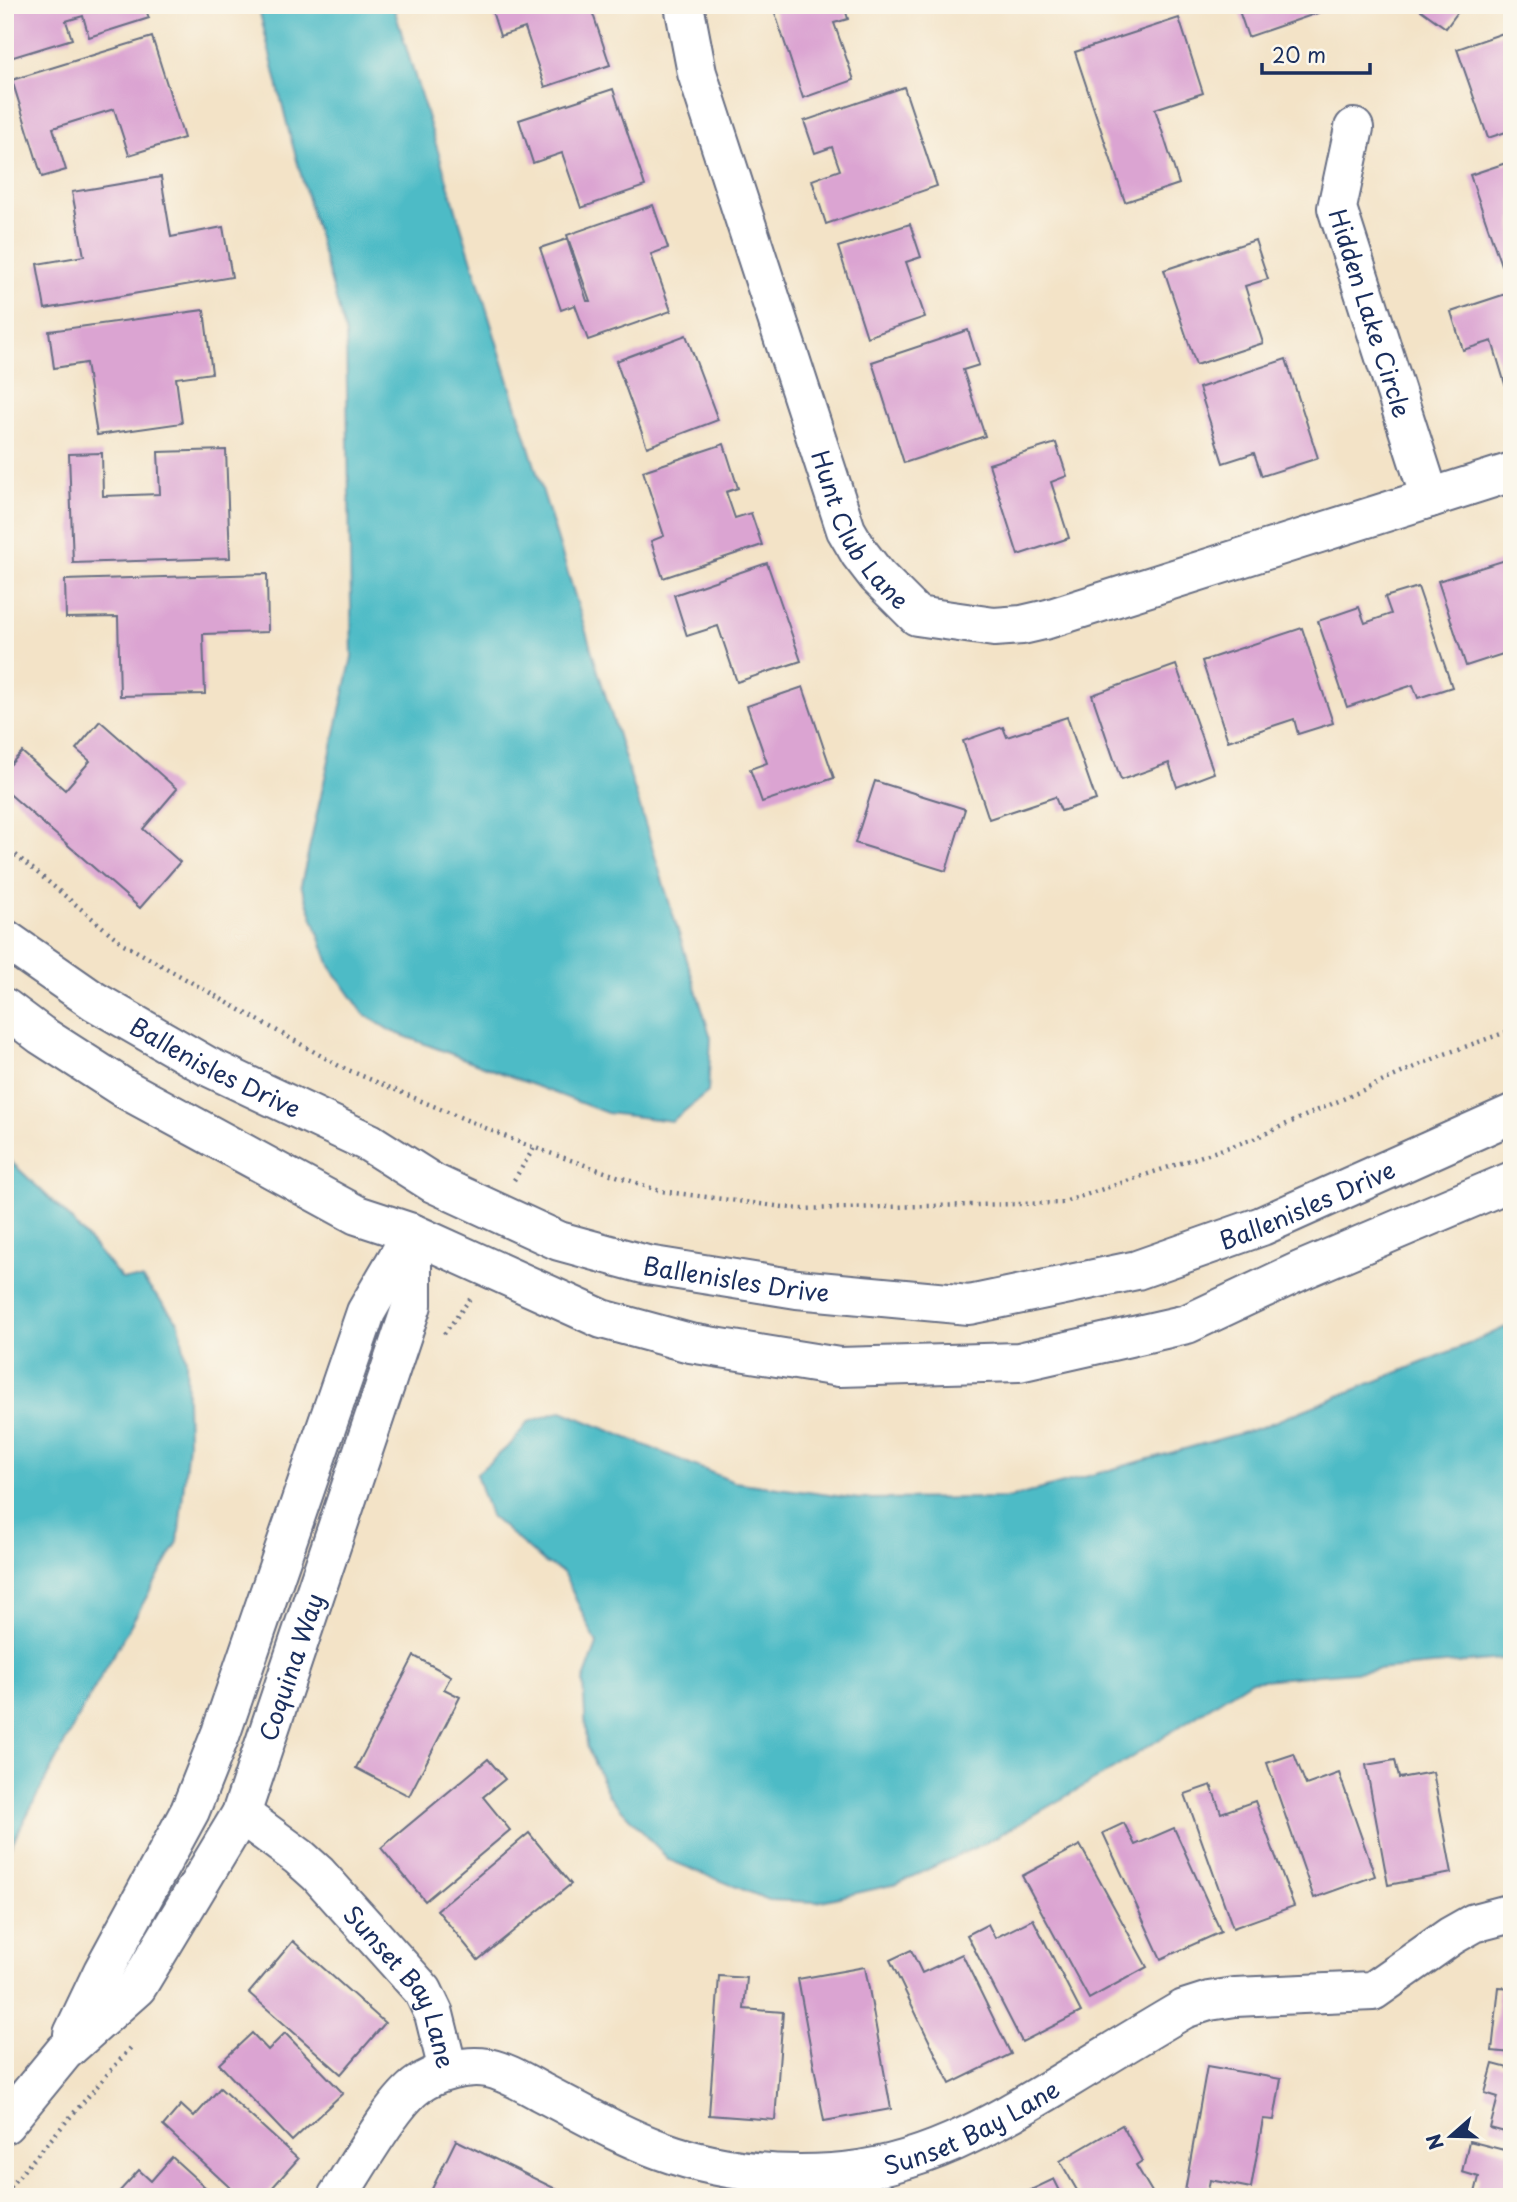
<svg xmlns="http://www.w3.org/2000/svg" width="1517" height="2202" font-family="'Playpen Sans',sans-serif">
<style>
.water{fill:#4ebbc6;stroke:#347592;stroke-width:2}
.building{fill:#dba4d2}
.lines{fill:none;stroke-linecap:round;stroke-linejoin:round}
.street-casing{stroke:#676e83;stroke-width:42}
.path{stroke:#676e83;stroke-width:4.5;stroke-dasharray:2 5;stroke-linecap:butt}
.street{stroke:#fff;stroke-width:38}
.labels{text-anchor:middle;dominant-baseline:central;stroke-width:6;stroke-linejoin:round;paint-order:stroke}
.street-label{font-size:24px;fill:#1b2f5e;stroke:#fbf7ec}
</style>
<rect width="100%" height="100%" fill="#fbf7ec"/>
<filter id="ink" filterUnits="userSpaceOnUse"><feTurbulence type="fractalNoise" baseFrequency=".0143" numOctaves="2"/><feDisplacementMap in="SourceGraphic" scale="14" xChannelSelector="R" yChannelSelector="G"/><feConvolveMatrix kernelMatrix="1 2 1 2 8 2 1 2 1" color-interpolation-filters="sRGB"/></filter>
<filter id="wash" filterUnits="userSpaceOnUse"><feTurbulence type="fractalNoise" baseFrequency=".00686" numOctaves="4" result="noise"/><feDisplacementMap in="SourceGraphic" scale="28" xChannelSelector="R" yChannelSelector="G"/><feGaussianBlur stdDeviation="1.57" result="paint"/><feColorMatrix in="noise" values="0 0 0 0 0 0 0 0 0 0 0 0 0 0 0 0 0 1.4 0 .05"/><feComposite in="paint" operator="in"/></filter>
<g filter="url(#wash)">
<rect width="100%" height="100%" fill="#f3e3c7"/>
<g class="water">
<path d="M258,5H393L711,1038L708,1092L672,1121L607,1113L391,1031L364,1014L330,966L301,885L352,657L346,335L289,132Z"/>
<path d="M5,1156L65,1213L122,1279H142L179,1323L186,1360L188,1443L178,1542L82,1710L5,1857Z"/>
<path d="M1512,1324V1658L1250,1681L1115,1768L989,1841L896,1884L817,1902L769,1900L669,1860L609,1796L587,1747L583,1682L597,1644L563,1572L545,1563L490,1516L476,1474L512,1443L528,1422L562,1411L734,1482L859,1499L1010,1498L1259,1428L1471,1343Z"/>
</g>
<g id="blocks">
<g class="building">
<path d="M5,5H144L149,18L89,37L83,16L66,21L72,39L7,59Z"/>
<path d="M490,5H590L610,65L545,87L525,28L500,36Z"/>
<path d="M779,5H844L848,19L834,23L854,80L803,98L773,7Z"/>
<path d="M1237,5H1338V6L1248,37Z"/>
<path d="M1414,5H1463L1446,28Z"/>
<path d="M1179,18L1203,93L1155,109L1179,184L1125,202L1075,52Z"/>
<path d="M1512,30V130L1488,138L1457,49Z"/>
<path d="M152,37L184,138L129,155L114,109L53,128L66,170L42,177L12,80Z"/>
<path d="M904,87L937,186L826,224L812,180L840,170L832,147L815,153L804,121Z"/>
<path d="M613,89L645,186L581,208L562,153L533,163L519,120Z"/>
<path d="M1512,161V261L1501,265L1470,175Z"/>
<path d="M161,177L171,237L223,227L232,277L45,309L37,264L84,256L72,192Z"/>
<path d="M653,205L668,248L651,254L671,311L588,340L575,305L561,310L540,248L567,239L587,301H590L567,235Z"/>
<path d="M910,224L921,257L906,262L925,317L867,337L838,247Z"/>
<path d="M1255,240L1268,279L1245,286L1263,343L1196,365L1164,270Z"/>
<path d="M1512,292V404H1511L1492,341L1463,350L1451,312Z"/>
<path d="M204,310L212,373L176,378L182,423L97,435L86,363L54,368L49,331Z"/>
<path d="M968,330L979,365L963,370L985,436L904,463L872,362Z"/>
<path d="M686,335L718,420L647,447L616,361Z"/>
<path d="M1286,359L1318,458L1262,476L1254,453L1223,463L1199,388Z"/>
<path d="M1056,443L1067,476L1051,482L1069,538L1018,555L989,464Z"/>
<path d="M724,444L738,488L726,492L735,518L751,513L762,545L663,578L651,541L664,536L643,471Z"/>
<path d="M226,450L230,558L73,563L69,454L102,453L103,496L160,494L158,452Z"/>
<path d="M1512,558V651L1466,666L1438,581Z"/>
<path d="M767,563L801,661L737,682L718,626L687,636L674,595Z"/>
<path d="M267,574L268,632L203,634L205,694L120,696L118,617L66,618L65,580Z"/>
<path d="M1418,587L1452,687L1418,698L1413,685L1347,707L1318,621L1359,607L1365,623L1391,614L1385,597Z"/>
<path d="M1302,628L1333,723L1298,734L1294,719L1228,741L1202,661Z"/>
<path d="M1176,665L1214,773L1177,787L1169,763L1121,780L1092,695Z"/>
<path d="M803,687L834,778L762,802L750,769L767,763L747,706Z"/>
<path d="M1067,717L1096,800L1061,811L1055,797L989,819L963,741L1003,727L1007,737Z"/>
<path d="M100,721L177,789L143,829L180,862L140,908L5,790V770L22,752L65,790L90,761L76,749Z"/>
<path d="M875,781L965,809L946,871L855,843Z"/>
<path d="M414,1656L451,1676L444,1689L460,1697L409,1796L356,1768Z"/>
<path d="M1294,1754L1306,1785L1339,1773L1375,1876L1314,1898L1267,1763Z"/>
<path d="M488,1759L505,1779L483,1797L510,1830L425,1901L381,1848Z"/>
<path d="M1395,1760L1399,1778L1433,1772L1452,1873L1388,1885L1366,1765Z"/>
<path d="M1211,1785L1221,1813L1255,1801L1294,1906L1233,1928L1185,1794Z"/>
<path d="M1124,1823L1135,1845L1174,1828L1221,1932L1161,1959L1103,1833Z"/>
<path d="M529,1833L571,1884L478,1960L437,1910Z"/>
<path d="M1080,1845L1147,1967L1089,1999L1022,1876Z"/>
<path d="M1033,1919L1081,2012L1022,2042L967,1935L988,1924L995,1938Z"/>
<path d="M293,1941L385,2023L341,2074L249,1993Z"/>
<path d="M911,1950L922,1973L962,1954L1011,2054L950,2084L890,1960Z"/>
<path d="M865,1967L891,2109L824,2121L798,1979Z"/>
<path d="M719,1976L747,1978L744,2009L783,2012L775,2120L709,2115Z"/>
<path d="M1499,1987L1512,1988V2053L1492,2051Z"/>
<path d="M252,2033L268,2050L285,2033L343,2093L292,2141L219,2064Z"/>
<path d="M1493,2064L1512,2069V2134L1490,2128L1498,2097L1485,2093Z"/>
<path d="M1207,2066L1281,2079L1274,2120L1263,2119L1251,2188L1210,2180L1207,2195L1185,2191Z"/>
<path d="M220,2088L298,2159L264,2197H240L163,2126L181,2105L194,2117Z"/>
<path d="M1122,2125L1142,2161L1136,2165L1155,2197H1081L1060,2161Z"/>
<path d="M456,2140L572,2197H428Z"/>
<path d="M1469,2141L1512,2152V2197H1474L1479,2177L1462,2172Z"/>
<path d="M172,2157L216,2197H122L118,2193L139,2170L151,2181Z"/>
<path d="M1054,2179L1063,2197H1016Z"/>
</g>
</g>
</g>
<g filter="url(#ink)">
<use href="#blocks" fill-opacity="0" stroke="#676e83" stroke-width="2"/>
<g class="lines">
<defs>
<g id="street">
<path id="s1" d="M684,5L697,73L846,530L860,554L877,576L917,616L994,627L1022,625L1048,619L1512,472"/>
<path id="s2" d="M1354,128L1337,208L1430,498"/>
<path id="s3" d="M5,939L94,1001L207,1066L370,1143L433,1183L559,1241L647,1265L797,1289L969,1305L1137,1270L1262,1226L1512,1114"/>
<path d="M5,1008L41,1035L125,1089L357,1215L412,1233L602,1319L690,1343L839,1367L1019,1362L1187,1324L1302,1270L1512,1181"/>
<path id="s4" d="M241,1814L299,1857L318,1874L423,1991L434,2014L448,2070"/>
<path d="M73,2034L103,1971L190,1811L221,1733L366,1312L411,1235"/>
<path id="s5" d="M5,2124L64,2052L137,1987L241,1814L412,1305V1233"/>
<path id="s6" d="M337,2197C356,2169 393,2102 418,2085C437,2072 465,2064 488,2068C507,2072 524,2083 541,2092C580,2112 619,2135 660,2150C715,2170 774,2177 832,2173C921,2167 988,2127 1061,2083C1102,2058 1143,2033 1184,2009L1209,2001L1235,1997L1373,1991L1451,1936L1474,1923L1512,1913"/>
</g>
</defs>
<use href="#street" class="street-casing"/>
<g class="path">
<path d="M5,846L122,943L341,1067L521,1143L660,1191L799,1209L1061,1203L1253,1139L1442,1055L1512,1030"/>
<path d="M514,1180L534,1148"/>
<path d="M444,1334L470,1299"/>
<path d="M5,2192L133,2045"/>
</g>
<use href="#street" class="street"/>
</g>
</g>
<g class="labels">
<g class="street-label">
<text stroke="none"><textPath href="#s2" startOffset="192">Hidden Lake Circle</textPath></text>
<text stroke="none"><textPath href="#s1" startOffset="556">Hunt Club Lane</textPath></text>
<text stroke="none"><textPath href="#s3" startOffset="247">Ballenisles Drive</textPath></text>
<text stroke="none"><textPath href="#s3" startOffset="1402">Ballenisles Drive</textPath></text>
<text stroke="none"><textPath href="#s3" startOffset="814">Ballenisles Drive</textPath></text>
<text stroke="none"><textPath href="#s5" startOffset="548">Coquina Way</textPath></text>
<text stroke="none"><textPath href="#s4" startOffset="240">Sunset Bay Lane</textPath></text>
<text stroke="none"><textPath href="#s6" startOffset="726">Sunset Bay Lane</textPath></text>
</g>
</g>
<rect width="1517" height="2202" fill="none" stroke="#fbf7ec" stroke-width="28"/>
<g transform="translate(1451 2136) rotate(250)" stroke="#fbf7ec" stroke-width="5" paint-order="stroke">
<path d="M0-5L12 26L0 18L-12 26Z" fill="#1b2f5e"/>
<text y="-10" font-size="19" font-weight="bold" text-anchor="middle" fill="#1b2f5e">N</text>
</g>
<path d="M1262 63v10h108v-10" fill="none" stroke="#1b2f5e" stroke-width="3.5"/>
<text x="1272" y="63" font-size="21" fill="#1b2f5e" stroke="#fbf7ec" stroke-width="5" paint-order="stroke">20 m</text>
</svg>
